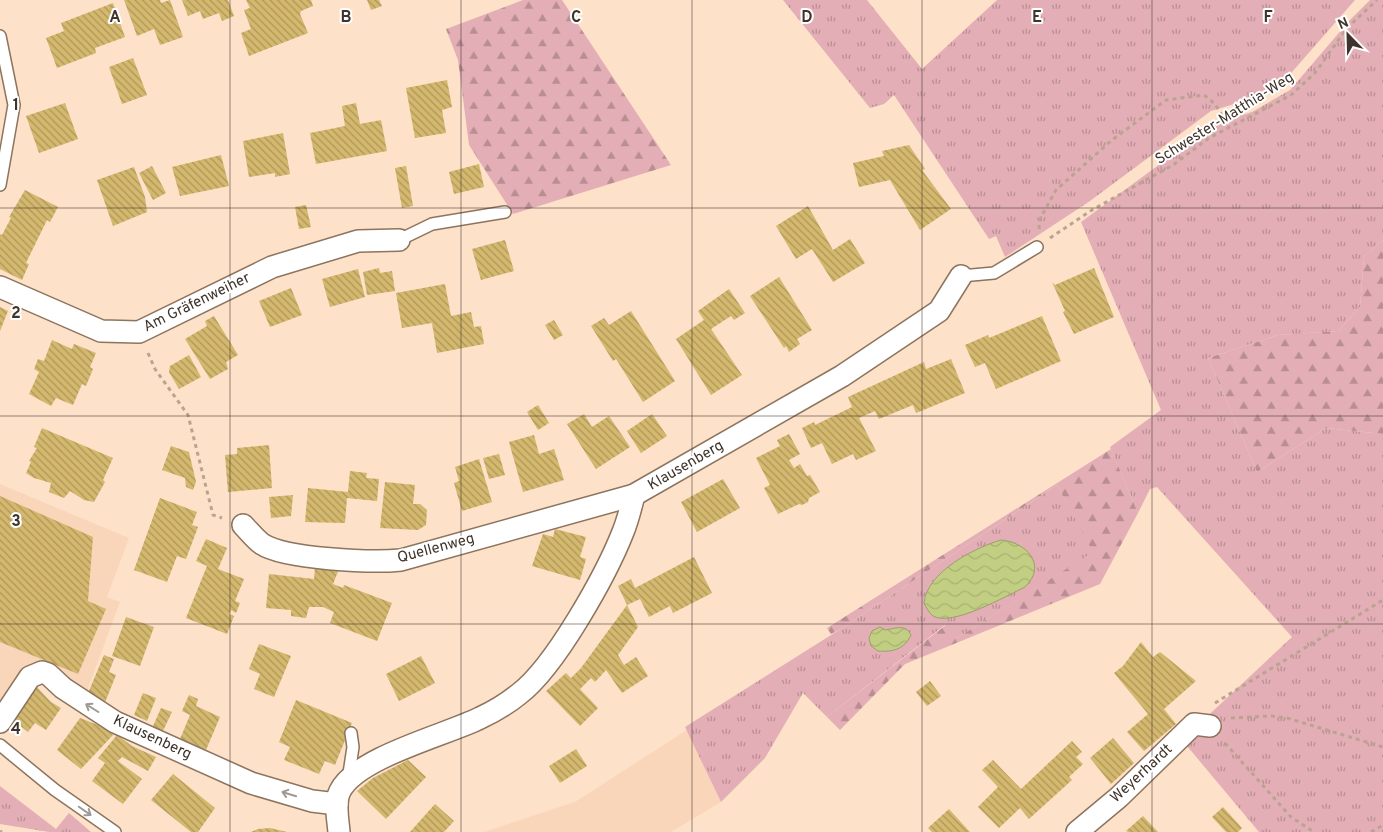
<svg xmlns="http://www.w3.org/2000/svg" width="1383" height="832" font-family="Overpass,sans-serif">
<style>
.built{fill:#f9d6b9}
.grass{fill:url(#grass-tufts)}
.forest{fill:url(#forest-firs)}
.water{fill:url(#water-waves);stroke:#9ba069}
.building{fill:url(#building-back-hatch)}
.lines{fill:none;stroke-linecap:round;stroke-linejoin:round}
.lane-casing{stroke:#8d745e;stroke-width:14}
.street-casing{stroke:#8d745e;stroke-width:24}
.path{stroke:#baa491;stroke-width:3;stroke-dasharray:4 4;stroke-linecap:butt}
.lane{stroke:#fff;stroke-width:11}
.street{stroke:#fff;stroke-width:21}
.oneway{stroke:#9f9a95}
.grid{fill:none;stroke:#3f342b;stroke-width:1;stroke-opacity:0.55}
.labels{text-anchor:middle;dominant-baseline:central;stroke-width:4;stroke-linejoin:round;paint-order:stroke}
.street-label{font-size:15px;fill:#3f342b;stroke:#fff}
.grid-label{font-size:16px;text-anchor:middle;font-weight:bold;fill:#3f342b;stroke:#fff;stroke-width:4;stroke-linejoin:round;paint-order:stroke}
</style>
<defs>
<pattern id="grass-tufts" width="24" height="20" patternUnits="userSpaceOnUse" patternTransform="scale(1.25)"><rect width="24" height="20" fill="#e3aeb5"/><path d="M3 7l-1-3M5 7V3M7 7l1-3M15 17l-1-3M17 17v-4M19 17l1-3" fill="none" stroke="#b98e93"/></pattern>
<pattern id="forest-firs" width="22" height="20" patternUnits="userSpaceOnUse" patternTransform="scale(1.25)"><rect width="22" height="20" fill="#e3aeb5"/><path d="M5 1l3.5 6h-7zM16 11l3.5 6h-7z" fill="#b98e93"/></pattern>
<pattern id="water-waves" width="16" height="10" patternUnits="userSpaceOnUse" patternTransform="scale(1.25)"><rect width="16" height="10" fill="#c2cf83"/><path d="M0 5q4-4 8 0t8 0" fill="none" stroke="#a8b271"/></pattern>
<pattern id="building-back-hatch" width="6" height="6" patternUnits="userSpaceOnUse" patternTransform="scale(1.25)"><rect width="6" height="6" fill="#d4b86e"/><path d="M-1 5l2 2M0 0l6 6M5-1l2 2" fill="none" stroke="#ad965b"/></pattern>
</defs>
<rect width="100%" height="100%" fill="#fde1c9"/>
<g class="built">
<path d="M0,484L129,538L107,597L120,602L84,699L52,670L0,709Z"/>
<path d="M687,730L721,802L671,832H484L575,802Z"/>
</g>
<g class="grass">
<path d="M783,0H867L922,69L997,0H1355L1285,80L1247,100L1211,111L1090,201L1005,257L996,236L989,239L894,95L884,104L870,108Z"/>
<path d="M1370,0H1383V240L1364,257L1360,307L1338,331L1278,335L1208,358L1257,472L1326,428L1383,434V832H1259L1182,740L1292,637L1157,487L1150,489L1138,513L1110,447L1161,410L1081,222L1216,123L1252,112L1290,90L1349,21Z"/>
<path d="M1057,485L1094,552L957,638L945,625L827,717L803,693L765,758L721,802L685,727L839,630Z"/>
<path d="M0,786L56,829L69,813L91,832H49L0,824Z"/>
</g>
<g class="forest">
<path d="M523,0H562L671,165L513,214L469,145L458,60L446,29Z"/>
<path d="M1383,240V434L1326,428L1257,472L1208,358L1278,335L1338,331L1360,307L1364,257Z"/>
<path d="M1111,449L1138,513L1100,584L905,664L840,730L827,717L946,625L957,638L1093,552L1057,485L839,630L831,634L827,628Z"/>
</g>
<g class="water">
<path d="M1001,540C1026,542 1048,565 1025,587C1006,596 952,627 933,616C929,613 926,607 924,603C927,572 974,548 1001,540Z"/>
<path d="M880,627L885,630C897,628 905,624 911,635C904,650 892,652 878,651L871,646L869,638L872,631Z"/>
</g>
<g class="building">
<path d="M124,0H160L161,3L170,0L183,37L160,45L154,29L137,36Z"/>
<path d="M182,0H228L234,16L222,21L219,13L203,19L200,11L188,16Z"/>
<path d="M246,0H311L313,6L301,11L300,14L308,33L249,56L241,33L251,29L244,10L250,8Z"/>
<path d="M367,0H379L382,6L371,10Z"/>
<path d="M113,3L125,37L95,48L96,53L57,68L46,38L64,31L61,23Z"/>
<path d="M133,58L147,95L122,104L109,67Z"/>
<path d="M447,80L452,107L442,110L446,133L415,138L406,88Z"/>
<path d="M65,103L78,139L39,153L26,116Z"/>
<path d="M356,103L360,124L381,120L387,151L316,164L310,133L345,126L342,106Z"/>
<path d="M283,133L290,174L275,177V173L249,177L243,141Z"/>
<path d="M909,145L925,169L922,170L951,209L920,230L890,180L859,187L853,163L884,156L882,151Z"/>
<path d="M221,155L229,186L180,196L172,167Z"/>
<path d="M479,164L484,187L454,194L449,172Z"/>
<path d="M152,166L166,193L153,200L139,173Z"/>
<path d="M406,166L413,206L402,208L395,168Z"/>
<path d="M134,167L145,197L147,212L113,226L97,180Z"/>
<path d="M25,190L58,207L50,222L47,220L26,263L29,264L22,280L0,269V234L2,235L11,218L9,217Z"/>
<path d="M306,205L311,227L299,229L295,207Z"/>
<path d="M808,206L833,250L850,239L865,263L833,282L812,249L796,259L776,226Z"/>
<path d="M505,240L514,271L481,280L472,249Z"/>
<path d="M379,268L380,273L392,271L395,291L367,295L363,272Z"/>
<path d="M1094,268L1114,317L1074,334L1063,312L1065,311L1052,282L1055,285Z"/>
<path d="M358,269L365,297L330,307L322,279Z"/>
<path d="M779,277L812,330L797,339L800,344L789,352L786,346L784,348L750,296Z"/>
<path d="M445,284L451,316L471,312L474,327L481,326L484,344L437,353L432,323L402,328L396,293Z"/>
<path d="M291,288L302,315L270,327L259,301Z"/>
<path d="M729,289L745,313L734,320L731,316L711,329L742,375L711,395L676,339L704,320L698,311Z"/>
<path d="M0,307L8,311L0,331Z"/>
<path d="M631,311L675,381L643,402L616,359L613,361L591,326L604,318L609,325Z"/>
<path d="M214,316L238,355L226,362L228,369L210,379L185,339L207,326L205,321Z"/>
<path d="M1042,316L1061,361L996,389L985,363L975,367L965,345L988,335L989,338Z"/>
<path d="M554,320L563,335L554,340L545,325Z"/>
<path d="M52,340L72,349L74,344L96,353L90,367L93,369L86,386L82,384L73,405L56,398L51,406L29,394L39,372L34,369L38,359L44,361Z"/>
<path d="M189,355L201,377L179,389L169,372L170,366Z"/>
<path d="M951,359L965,393L916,413L913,405L879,419L875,411L859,418L876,451L856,460L853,454L832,464L822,443L811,448L802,428L814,422L815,425L852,407L848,397L924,362L926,369Z"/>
<path d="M538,405L549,423L538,430L527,412Z"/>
<path d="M584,414L592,427L609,416L630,447L596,469L567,424Z"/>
<path d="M652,414L667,436L641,453L627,431Z"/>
<path d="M42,428L113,458L103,480L105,482L94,502L84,500L70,491L64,498L49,492L51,483L34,478L26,473L31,462L29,461L37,448L34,447Z"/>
<path d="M789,434L800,454L789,460L794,468L800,464L807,476L810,475L820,492L809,498L808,502L802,505L799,504L778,514L764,488L770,485L756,458L780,446L777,440Z"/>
<path d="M534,435L539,454L554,449L564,480L523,492L509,442Z"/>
<path d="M269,445L272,488L228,492L225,455L237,454V448Z"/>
<path d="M171,446L189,452L196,482L193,490L186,487L185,478L162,470Z"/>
<path d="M499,454L505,475L489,479L483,458Z"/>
<path d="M479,459L492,502L462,511L454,483L459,481L455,467Z"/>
<path d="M350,471L367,473L366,478L379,479L377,501L347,498L345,523L305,522L308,488L348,492Z"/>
<path d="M723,479L740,508L697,532L681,502Z"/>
<path d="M385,482L415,485L413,504H420L427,510L426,525L418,530L380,528Z"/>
<path d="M293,495L291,516L271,518L269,497Z"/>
<path d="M0,496L93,537L88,601L106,609L78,674L0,642Z"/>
<path d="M160,498L197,512L192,525L198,527L186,559L177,556L167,582L134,570Z"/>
<path d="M555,529L586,537L580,557L586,559L580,580L532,566L543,534L553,537Z"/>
<path d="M206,539L227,548L218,569L244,579L235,601L240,603L236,613L231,610L229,614L234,616L227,634L186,618L207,566L196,561Z"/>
<path d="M694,557L712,593L673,613L670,606L649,617L640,599L627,605L618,586L631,579L635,588Z"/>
<path d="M315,567L339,569L333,584L343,588L344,585L392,603L377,641L330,623L334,612L323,607H309L306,618L291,616V610L266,608L269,574L314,579Z"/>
<path d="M627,605L638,627L618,655L624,665L636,657L648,676L622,693L606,670L595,682L591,678L580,689L598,708L580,726L546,691L566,673L571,678L581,668Z"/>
<path d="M126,617L154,627L140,666L112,656Z"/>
<path d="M1141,642L1153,657L1160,652L1196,681L1164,709L1176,724L1144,751L1127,732L1148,714L1114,673L1123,666Z"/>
<path d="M259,644L291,656L274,697L254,689L260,674L249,669Z"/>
<path d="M104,655L114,659L109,672L116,675L104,705L86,698Z"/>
<path d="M421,656L435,683L399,701L386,674Z"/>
<path d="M930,681L941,696L927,706L916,692Z"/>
<path d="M34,684L51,702L61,708L46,730L35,723L28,732L10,718Z"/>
<path d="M143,693L156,698L147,721L134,715Z"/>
<path d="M189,695L198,699L196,706L220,717L206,750L180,739L190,715L182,711Z"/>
<path d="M296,700L352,723L335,765L325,761L319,774L284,760L290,747L279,742Z"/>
<path d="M161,708L172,712L160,737L150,733Z"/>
<path d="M80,718L103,727L113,735L81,769L57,750Z"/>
<path d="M117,735L132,746L156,757L148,771L122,757L118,761L142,779L123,804L92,781L105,763L98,758Z"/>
<path d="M1113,738L1134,763L1111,784L1090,758Z"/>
<path d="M1072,741L1082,752L1076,757L1083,764L1069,777L1072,780L1029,819L1020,808L999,828L978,807L998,787L982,770L993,760L1021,789Z"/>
<path d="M576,749L587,766L560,783L549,766Z"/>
<path d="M408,760L426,777L386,819L357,791L373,778Z"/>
<path d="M173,774L215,808L198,832H191L151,800Z"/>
<path d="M435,804L454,821L444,832H410Z"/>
<path d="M1223,807L1242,828L1238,832H1226L1212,817Z"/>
<path d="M949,809L969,831L970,832H932L928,828Z"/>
<path d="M1143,816L1158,832H1128L1126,831Z"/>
<path d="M270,828L287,832H251L258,829Z"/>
</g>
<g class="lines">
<defs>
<g id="lane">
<path d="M0,36L14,105L0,185"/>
<path d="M399,240L432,224L505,212"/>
<path d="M961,276L994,273L1037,247"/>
<path d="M0,745L55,790L115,832"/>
<path d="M348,780L353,747L351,733"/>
</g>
<g id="street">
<path d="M0,287L101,331L139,332L272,267L358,241L399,240"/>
<path d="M243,525C249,531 255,539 262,544C285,559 372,563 401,560L634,495L842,376L939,311L961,276"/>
<path d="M0,722L30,677L42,672L48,674L63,688L115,722L251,783L312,801L337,804"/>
<path d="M339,832C338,819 334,803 340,791C357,757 446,735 480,718C493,712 508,703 519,694C555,667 606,575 623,532C628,520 631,507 634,495"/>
<path d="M1077,832L1119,797L1194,724L1210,726"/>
</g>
</defs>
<use href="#lane" class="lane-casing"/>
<use href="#street" class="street-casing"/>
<g class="path">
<path d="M1039,229L1040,219L1056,190L1112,140L1166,100L1204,95L1215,104L1229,127"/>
<path d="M1050,238L1092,210L1173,165L1209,138L1291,95L1315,73L1347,28L1377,0"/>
<path d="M148,353L155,369L188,415L213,515L222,518"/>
<path d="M1215,703L1383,600"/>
<path d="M1231,718L1270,716L1287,718L1383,747"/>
<path d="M1225,743L1291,817L1314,832"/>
<path d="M0,831L2,832"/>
<path d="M1371,832L1383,825"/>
</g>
<use href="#lane" class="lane"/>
<use href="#street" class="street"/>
</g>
<defs><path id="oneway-shaft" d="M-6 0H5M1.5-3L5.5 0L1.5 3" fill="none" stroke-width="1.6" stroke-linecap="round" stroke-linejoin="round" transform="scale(1.25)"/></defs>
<g class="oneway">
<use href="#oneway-shaft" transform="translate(92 708) rotate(-148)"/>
<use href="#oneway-shaft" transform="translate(289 794) rotate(-163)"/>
<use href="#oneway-shaft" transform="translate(85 811) rotate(35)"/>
</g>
<path class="grid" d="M230,0V832M461,0V832M692,0V832M922,0V832M1152,0V832M0,208H1383M0,416H1383M0,624H1383"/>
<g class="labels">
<g class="street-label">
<text transform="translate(1225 119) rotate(-32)">Schwester-Matthia-Weg</text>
<text transform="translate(197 303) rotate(-26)">Am Gräfenweiher</text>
<text transform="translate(686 466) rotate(-30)">Klausenberg</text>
<text transform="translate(436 549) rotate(-15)">Quellenweg</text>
<text transform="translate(152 738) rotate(25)">Klausenberg</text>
<text transform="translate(1142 774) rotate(-43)">Weyerhardt</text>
</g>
</g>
<g class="grid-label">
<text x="115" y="22">A</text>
<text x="346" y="22">B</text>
<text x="576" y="22">C</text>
<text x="807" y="22">D</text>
<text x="1037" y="22">E</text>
<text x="1268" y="22">F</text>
<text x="16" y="110">1</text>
<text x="16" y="318">2</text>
<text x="16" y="526">3</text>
<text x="16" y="734">4</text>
</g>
<g transform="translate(1348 35) rotate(337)" stroke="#ffffff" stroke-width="4" paint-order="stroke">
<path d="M0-4L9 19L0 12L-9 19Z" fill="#3f342b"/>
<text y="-8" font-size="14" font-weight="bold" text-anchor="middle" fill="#3f342b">N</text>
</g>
</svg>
